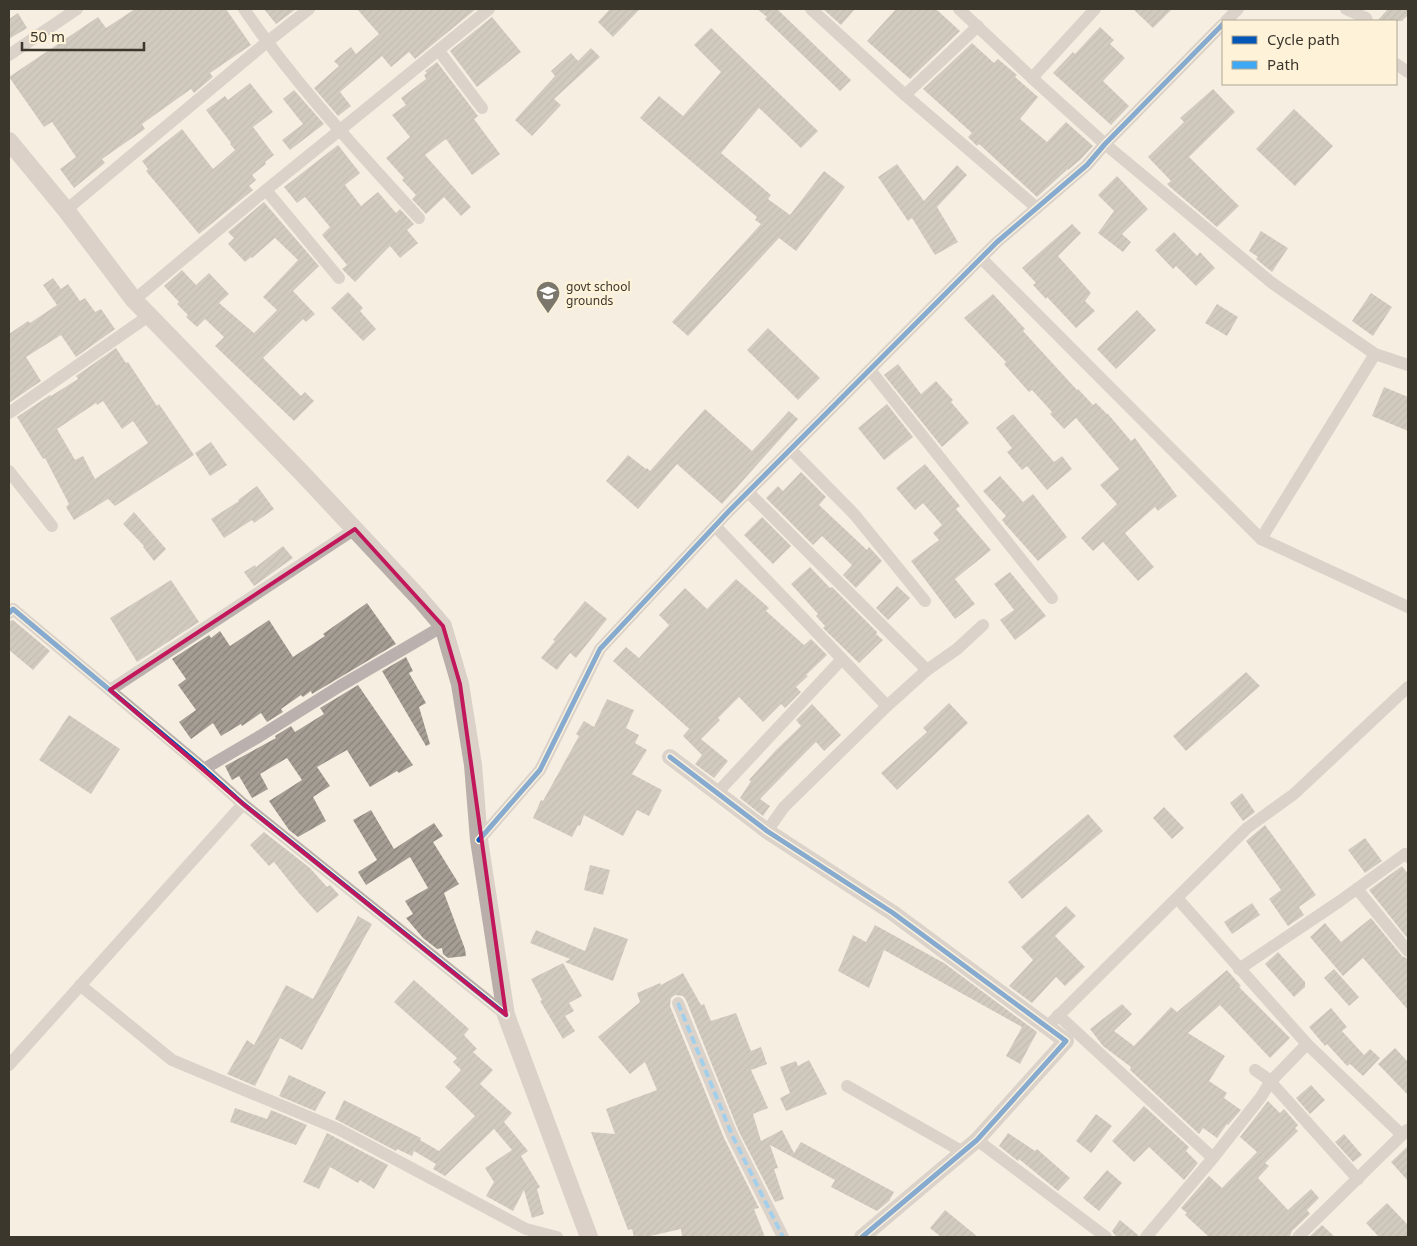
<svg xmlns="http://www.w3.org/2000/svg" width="1417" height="1246" font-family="'Noto Sans',sans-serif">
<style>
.building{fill:url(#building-hatch);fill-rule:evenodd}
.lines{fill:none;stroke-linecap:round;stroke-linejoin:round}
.minor{stroke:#bab0ad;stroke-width:12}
.tertiary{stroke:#bab0ad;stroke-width:16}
.secondary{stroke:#baaeaa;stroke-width:18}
.quiet{stroke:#3fa9f5;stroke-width:4;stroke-dasharray:8 4;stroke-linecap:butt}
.cycleway-casing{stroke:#fef2d9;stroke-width:8}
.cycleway{stroke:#0057b8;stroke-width:5}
.marked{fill:none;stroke:#c2185b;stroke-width:4;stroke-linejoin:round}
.labels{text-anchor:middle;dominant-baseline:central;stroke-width:5;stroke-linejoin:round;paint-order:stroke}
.poi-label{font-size:12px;fill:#3b372d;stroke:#fef2d9;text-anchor:start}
</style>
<defs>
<pattern id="building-hatch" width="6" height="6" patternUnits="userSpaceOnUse" patternTransform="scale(1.25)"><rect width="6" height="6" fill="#a59e95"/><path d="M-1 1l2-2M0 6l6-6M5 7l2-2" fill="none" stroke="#88827a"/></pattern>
</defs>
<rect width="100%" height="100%" fill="#f6efe1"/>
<g class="building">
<path d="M135,9H226L251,45L210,73L213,77L194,93L191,89L142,124L145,129L102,159L105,163L74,188L60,169L76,157L52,122L44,127L9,77L98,17L106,28Z"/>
<path d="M264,9H296L276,24Z"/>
<path d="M357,9H476L415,59L409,52L391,67L382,56L340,92L351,106L338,116L314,88L339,66L334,61L351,47L356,54L379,34Z"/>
<path d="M610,9H640L613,37L598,22Z"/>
<path d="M757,9H777L851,80L840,91L765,19L767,17Z"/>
<path d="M823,9H855L841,25Z"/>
<path d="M896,9H936L960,31L910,79L867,41Z"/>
<path d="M1133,9H1172L1153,28Z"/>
<path d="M1388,9H1408V15L1402,21H1377Z"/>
<path d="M18,13L27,28L9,39V19Z"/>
<path d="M492,17L521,52L477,87L450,51Z"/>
<path d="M1100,27L1114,40L1110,44L1125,58L1103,81L1129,106L1111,125L1053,73L1073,52L1075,54Z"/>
<path d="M711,28L818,131L801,148L759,108L721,153L771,195L768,199L790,215L824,171L845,187L796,251L779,238L688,336L672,322L761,224L755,220L757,217L640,118L659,96L683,116L721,72L694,45Z"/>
<path d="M972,43L994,63L998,59L1017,75L1015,77L1038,97L1020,119L1047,142L1066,122L1093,146L1081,159L1068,170V169L1037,197L979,144L977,146L968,137L972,133L923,89Z"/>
<path d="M591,48L600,57L554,99L561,105L532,136L515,120L555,76L551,71L571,53L578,61Z"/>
<path d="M437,62L478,116L474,119L500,154L472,175L446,139L425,155L471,207L461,216L444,197L426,214L412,199L416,195L402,180L404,178L386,158L410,137L392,115L406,105L401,98L426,79L424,75L427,73L425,71Z"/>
<path d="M250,83L273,112L253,127L274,155L265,162L266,164L252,175L256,180L249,186L253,190L199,234L146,171L148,169L142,161L182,129L213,169L235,150L230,144L231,143L206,110L225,96L228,100Z"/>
<path d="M1213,89L1235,112L1189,157L1239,206L1217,227L1170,187L1167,184L1171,181L1148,157L1184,122L1180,118Z"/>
<path d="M294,90L324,124L290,150L282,140L303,124L283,99Z"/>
<path d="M1294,109L1333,146L1295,186L1256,149Z"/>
<path d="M338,145L360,173L345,185L361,206L378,192L396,213L400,209L414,224L407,230L418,243L400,258L390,246L355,282L342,269L347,265L322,235L330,227L305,197L297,203L284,187Z"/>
<path d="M897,164L924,201L957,165L967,175L937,207L958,242L935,255L912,218L908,221L878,177Z"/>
<path d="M1117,176L1148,209L1122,234L1131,242L1123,252L1098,233L1114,211L1098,195Z"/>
<path d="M264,202L319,266L293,291L315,314L306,322L303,319L263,358L301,396L305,392L314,401L294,421L215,346L224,337L205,319L197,327L186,317L188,315L177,304L179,302L164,286L182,270L196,285L209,273L229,294L219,303L254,333L277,310L263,297L298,260L275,238L252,258L251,257L245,262L228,244L234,238L228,232Z"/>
<path d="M1072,224L1081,233L1058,256L1091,293L1085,301L1095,311L1076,328L1047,297L1046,299L1033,285L1036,283L1022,268Z"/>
<path d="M1261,231L1288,248L1272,272L1256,259L1258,257L1249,251Z"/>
<path d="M1174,232L1197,256L1200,252L1215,268L1196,286L1176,266L1173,269L1155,250Z"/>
<path d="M53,278L61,289L68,284L80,301L85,298L95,312L101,309L115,329L76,357L61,335L26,357L41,381L9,403V334L28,321L30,323L57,305L43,285Z"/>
<path d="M348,292L363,308L360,311L376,329L363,341L331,308Z"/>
<path d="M1371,293L1392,307L1373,336L1352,321Z"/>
<path d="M993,294L1025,329L1023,331L1077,390L1078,389L1093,405L1096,403L1107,414H1108L1131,441L1135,438L1177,496L1158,511L1155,507L1125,533L1154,567L1138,581L1103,542L1093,551L1081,538L1117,504L1100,485L1119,469L1076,418L1064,429L1050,414L1052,412L1032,390L1029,392L1004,364L1006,362L964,318Z"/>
<path d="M1217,304L1238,317L1227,336L1205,323Z"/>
<path d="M1137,310L1156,330L1116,369L1097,349Z"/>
<path d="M768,328L820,378L798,400L747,350Z"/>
<path d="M116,348L126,363L128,362L157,406L159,404L194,455L115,506L108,499L74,520L66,507L69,504L45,458L43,459L17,417L50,395L51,396L78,379L76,376ZM103,401L122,429L133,421L148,443L95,479L83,456L75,460L57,429L96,403L97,405Z"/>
<path d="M898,364L921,394L936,381L953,400L951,402L969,423L942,447L884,375Z"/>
<path d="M1384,387L1408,397V431L1372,416Z"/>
<path d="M887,404L913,437L884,460L858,428Z"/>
<path d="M705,409L752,451L789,411L798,419L722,504L677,464L638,509L606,481L628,455L646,469L647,468L650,471Z"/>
<path d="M1013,414L1054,462L1062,456L1072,469L1047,490L1027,466L1022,470L1007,452L1012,448L996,428Z"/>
<path d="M211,442L227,465L210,476L195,453Z"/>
<path d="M925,464L960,506L956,509L991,550L955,579L975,604L955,619L911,561L939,540L933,533L942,525L923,503L915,510L896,488Z"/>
<path d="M801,472L826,497L819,505L867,550L869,547L882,561L856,588L843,575L852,565L822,536L813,545L766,498L778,486L783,491Z"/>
<path d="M1000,476L1023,502L1033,494L1067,537L1038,561L1005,524L1002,520L1006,516L983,491Z"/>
<path d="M257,486L274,509L254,523L252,520L224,538L211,519L239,501L238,500Z"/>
<path d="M134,512L166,549L154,561L143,547L144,546L123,524Z"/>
<path d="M762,517L791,546L773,564L744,535Z"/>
<path d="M283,546L293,558L254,586L244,572L255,565L256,567Z"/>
<path d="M810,567L830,588L832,587L877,632L876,634L883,640L859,663L823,628L825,626L816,616L818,614L791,584Z"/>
<path d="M1010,572L1046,616L1015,640L1000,620L1014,610L994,584Z"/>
<path d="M736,579L769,608L766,611L804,645L811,639L827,655L806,675L808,676L796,687L801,692L785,708L781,704L763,722L739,697L718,718L720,720L701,739L728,761L714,778L695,764L702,755L683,736L689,729L696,735L613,661L626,647L639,658L669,625L659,615L685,588L707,609Z"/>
<path d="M171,580L199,622L137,662L110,618Z"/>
<path d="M897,586L910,598L888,620L876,608Z"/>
<path d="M585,601L607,619L576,658L570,653L557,670L541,658L555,641L553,640Z"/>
<path d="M367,603L396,644L312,694L311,691L303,697L301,695L281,709L283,712L267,722L261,713L242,726L241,724L221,736L213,723L191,739L179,722L196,710L178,685L186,679L172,659L209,635L211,638L220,631L230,646L269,620L293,657L325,636L323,634Z"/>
<path d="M13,620L50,651L33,670L9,650V621Z"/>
<path d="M406,657L413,671L409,673L426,703L419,707L430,744L426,746L382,671Z"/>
<path d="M1246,672L1260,686L1186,751L1173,736Z"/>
<path d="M358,685L413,765L399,773L397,771L370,787L347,750L317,767L330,786L313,797L326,821L298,837L289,830L269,801L302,780L287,758L260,774L268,789L252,798L239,776L232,780L225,766L276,738L275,736L291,726L295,732L324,714L320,708Z"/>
<path d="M607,699L634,710L626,728L639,735L635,743L647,750L632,774L662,790L649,816L637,810L623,836L584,815L580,826L578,825L572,837L533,818L541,800L543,801L579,736L576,734L584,721L594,727Z"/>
<path d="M949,703L968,723L897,790L881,773L927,732L923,728Z"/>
<path d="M812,704L841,735L824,751L816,742L798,760L760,799L770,806L763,816L740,798L751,781L749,780L776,750L801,726L796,720Z"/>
<path d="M69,715L120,749L91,794L39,760Z"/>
<path d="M1242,793L1255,812L1243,821L1230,803Z"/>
<path d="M1164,807L1184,828L1172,839L1153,818Z"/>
<path d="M371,810L394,849L434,823L443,836L433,842L459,884L444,893L465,949L466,956L448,958L443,954L442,948L437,949L423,938L406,918L413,914L405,901L428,888L410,857L366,885L358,872L377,860L353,820Z"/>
<path d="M1088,814L1103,831L1022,899L1008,882Z"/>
<path d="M1265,825L1316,895L1299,907L1304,915L1288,926L1269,899L1281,890L1246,841Z"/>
<path d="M264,832L310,868L327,887L330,885L339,895L317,913L298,892L274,862L269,866L250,845Z"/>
<path d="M1365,838L1382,861L1365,873L1348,850Z"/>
<path d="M590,865L610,870L603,895L584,890Z"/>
<path d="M1402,866L1408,874V939L1369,890Z"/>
<path d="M1252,903L1260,915L1232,934L1224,922Z"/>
<path d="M1066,906L1076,916L1055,936L1085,967L1065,986L1056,977L1032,1003L1009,986L1033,960L1021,947Z"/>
<path d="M358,916L372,924L302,1050L280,1038L255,1086L227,1074L247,1040L254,1045L286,985L313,999Z"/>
<path d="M1371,918L1402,956L1408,959V1010L1363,958L1343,976L1310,937L1325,923L1341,942Z"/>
<path d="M875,925L944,963L1037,1032L1020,1064L1006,1056L1022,1027L884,950L869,988L838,971L853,935L866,942Z"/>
<path d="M594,927L628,939L613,981L565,962L570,959L530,943L536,930L585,951Z"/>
<path d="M1278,952L1305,982V987L1294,997L1265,964Z"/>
<path d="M563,963L582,996L569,1003L574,1011L565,1016L575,1031L563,1039L540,1001L542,1000L531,979Z"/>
<path d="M1334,969L1359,997L1349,1006L1324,978Z"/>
<path d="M1227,970L1241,986L1239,987L1290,1038L1270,1058L1220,1005L1188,1033L1225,1056L1209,1081L1227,1093L1224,1098L1241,1110L1228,1125L1227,1124L1217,1138L1203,1128L1199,1134L1130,1070L1131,1067L1103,1046L1090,1029L1122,1004L1132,1014L1114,1031L1134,1046L1171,1007L1177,1012Z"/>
<path d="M683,973L701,1005L704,1004L711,1021L736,1013L751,1051L761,1047L767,1064L751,1070L768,1108L753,1114L761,1141L782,1130L794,1153L801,1142L894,1192L889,1201L877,1211L831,1187L835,1180L770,1145L778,1168L774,1169L784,1199L775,1202L739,1132L686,1000L683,996L675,995L671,998L670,1006L724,1138L759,1208L754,1209L765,1237H682L681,1229L646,1237H634L632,1229L628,1230L591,1132L615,1134L606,1109L657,1090L645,1062L630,1074L598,1037L640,1002L637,993L660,983L661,985Z"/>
<path d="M414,980L469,1029L464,1035L477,1049L473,1052L493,1070L480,1084L512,1113L504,1122L528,1151L521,1156L540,1187L537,1189L544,1214L532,1218L524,1190L513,1211L486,1196L494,1182L485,1168L512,1150L494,1129L445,1176L433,1169L436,1164L414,1151L412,1156L397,1149L396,1151L335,1119L344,1100L421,1138L420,1140L439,1151L475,1116L445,1087L461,1070L453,1062L457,1058L394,1002Z"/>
<path d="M1331,1008L1347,1027L1342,1031L1364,1055L1370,1049L1380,1058L1363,1076L1350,1064L1347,1066L1327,1044L1325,1046L1309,1027Z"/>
<path d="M1395,1048L1408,1062V1095L1378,1064Z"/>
<path d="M809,1060L827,1094L786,1111L780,1098L790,1093L780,1067L796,1061L798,1066Z"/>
<path d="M289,1075L326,1092L315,1111L279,1096Z"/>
<path d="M1311,1085L1325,1100L1310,1114L1296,1098Z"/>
<path d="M1268,1101L1280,1113L1284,1109L1298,1125L1295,1128L1298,1131L1265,1163L1269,1166L1258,1178L1288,1210L1311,1189L1319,1198L1307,1210L1310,1214L1292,1231L1290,1237H1209L1185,1215L1187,1213L1181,1208L1209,1176L1222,1188L1257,1152L1240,1137Z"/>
<path d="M1144,1106L1189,1147L1186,1151L1198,1163L1184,1180L1149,1147L1134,1162L1112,1141Z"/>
<path d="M235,1108L267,1119L271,1110L307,1125L296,1145L230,1122Z"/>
<path d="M1096,1114L1112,1126L1091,1153L1076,1141Z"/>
<path d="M327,1133L388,1165L374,1189L360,1180L358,1183L330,1167L319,1189L303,1182Z"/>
<path d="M1008,1133L1035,1151L1037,1149L1070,1178L1058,1191L1019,1159L1018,1161L999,1146Z"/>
<path d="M1344,1134L1362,1155L1353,1162L1335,1142Z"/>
<path d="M1408,1146V1181L1391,1162Z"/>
<path d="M1107,1170L1122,1183L1099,1211L1083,1198Z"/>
<path d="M1387,1203L1408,1225V1237H1379L1366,1223Z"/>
<path d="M945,1210L978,1237H941L930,1228Z"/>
<path d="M1120,1220L1138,1235V1237H1117L1114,1234L1112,1231Z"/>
<path d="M1322,1225L1335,1237H1309Z"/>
</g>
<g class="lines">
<g class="minor">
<path d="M244,9C295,84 358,151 419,218"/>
<path d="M811,9L905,95L1037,208"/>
<path d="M959,9L1032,78L1105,144L1272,283L1375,354L1408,365"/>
<path d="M1346,9L1366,18L1367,21"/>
<path d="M1226,21L1238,9"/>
<path d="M439,51L482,108"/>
<path d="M9,55L77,9"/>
<path d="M1396,64L1408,72"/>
<path d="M1032,78L1095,9"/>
<path d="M905,95L978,26"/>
<path d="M266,190L339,278"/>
<path d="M66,210L267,42L309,9"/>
<path d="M981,258L1261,539L1408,607"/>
<path d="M134,300L266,190L489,9"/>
<path d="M870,370L1052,598"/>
<path d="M9,413L150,315"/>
<path d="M791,450L854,514L925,601"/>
<path d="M9,471L52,526"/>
<path d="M748,492L927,670"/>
<path d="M715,526L887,706"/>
<path d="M1261,539L1375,354"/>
<path d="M9,613L13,609L204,769L243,804L506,1015"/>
<path d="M110,690L355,529"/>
<path d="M204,769L260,736L340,686L443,626"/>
<path d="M717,793L842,659"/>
<path d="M767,831L784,807L887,706L927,670L957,649L983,625"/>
<path d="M479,840L540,770L600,649L729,511L997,242L1087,165L1105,144L1223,24"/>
<path d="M1357,889L1408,951"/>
<path d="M1177,898L1307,1044L1402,1135"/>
<path d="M1239,969L1340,901L1405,854L1408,857"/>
<path d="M80,985L172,1060L338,1129L526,1229L557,1237"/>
<path d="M678,1003L732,1135L783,1237"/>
<path d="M1058,1015L1213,1158"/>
<path d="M1047,1027L1247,828L1294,794L1408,687"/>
<path d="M9,1065L243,804"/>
<path d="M1255,1070L1268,1079L1358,1179"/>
<path d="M847,1086L963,1152"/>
<path d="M977,1140L1106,1237"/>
<path d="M1146,1237L1213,1158L1261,1097L1270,1082L1307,1044"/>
<path d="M1298,1237L1407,1130"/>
</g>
<path class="tertiary" d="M670,757L767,831L893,913L1066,1041L977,1140L862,1237"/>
<path class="secondary" d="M9,141L66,210L134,300L302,473L420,599L443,626L460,684L473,765L479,840L506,1015L589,1237"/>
<path class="quiet" d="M678,1003L732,1135L783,1237"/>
<defs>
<g id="cycleway">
<path d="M9,613L13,609L204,769L243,804L506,1015"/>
<path d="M670,757L767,831L893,913L1066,1041L977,1140L862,1237"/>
<path d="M479,840L540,770L600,649L729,511L997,242L1087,165L1105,144L1223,24"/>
</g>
</defs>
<use href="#cycleway" class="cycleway-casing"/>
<use href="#cycleway" class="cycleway"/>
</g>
<path d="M0 0H1417V1246H0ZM355,529L443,626L460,684L506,1015L243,804L110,690Z" fill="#f6efe1" fill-opacity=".55" fill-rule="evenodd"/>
<path class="marked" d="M355,529L443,626L460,684L506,1015L243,804L110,690Z"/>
<defs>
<symbol id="school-pin" viewBox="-11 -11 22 30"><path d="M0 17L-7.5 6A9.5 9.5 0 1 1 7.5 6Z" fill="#7c776c" stroke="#fef2d9"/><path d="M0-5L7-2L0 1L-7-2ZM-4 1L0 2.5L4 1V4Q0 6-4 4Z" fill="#fff"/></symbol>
</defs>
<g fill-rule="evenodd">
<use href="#school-pin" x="534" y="279" width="28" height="38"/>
</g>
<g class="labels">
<g class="poi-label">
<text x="566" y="286">govt school<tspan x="566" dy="14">grounds</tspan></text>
</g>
</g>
<rect width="1417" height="1246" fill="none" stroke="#3b372d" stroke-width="20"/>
<rect x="1222" y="20" width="175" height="65" fill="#fef2d9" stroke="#b0a794"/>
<rect x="1232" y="36" width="25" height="8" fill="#0057b8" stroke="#b0a794"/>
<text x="1267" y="45" font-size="15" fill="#3b372d">Cycle path</text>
<rect x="1232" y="61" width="25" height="8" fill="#3fa9f5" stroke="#b0a794"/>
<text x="1267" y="70" font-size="15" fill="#3b372d">Path</text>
<path d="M22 42v8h122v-8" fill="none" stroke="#3b372d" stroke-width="2.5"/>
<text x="30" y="42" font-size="15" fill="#3b372d" stroke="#fef2d9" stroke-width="4" paint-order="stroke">50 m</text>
</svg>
